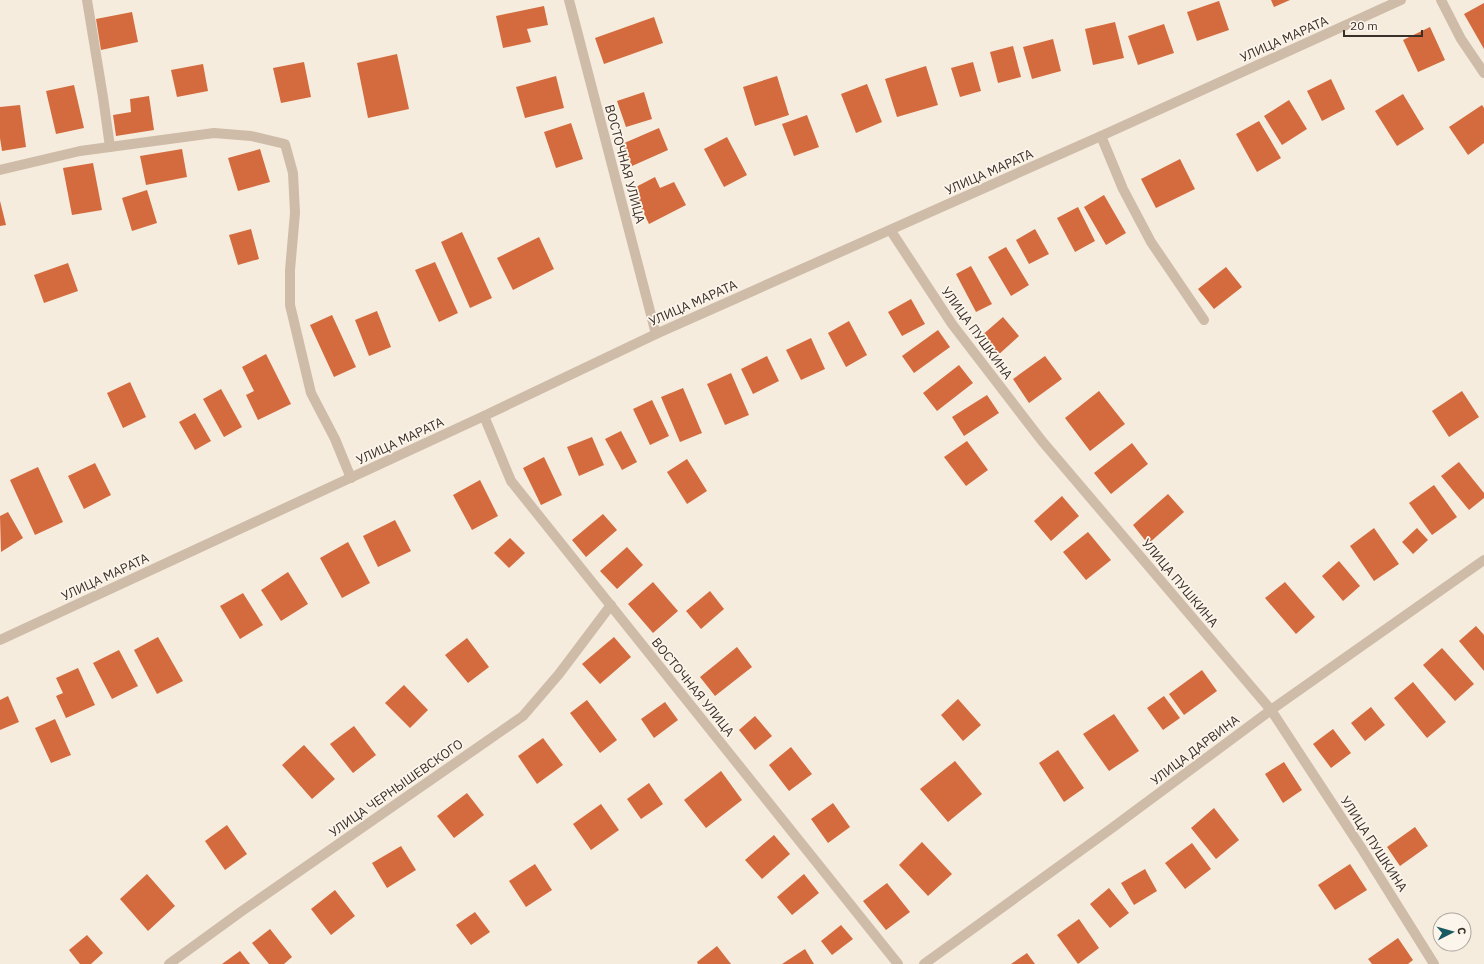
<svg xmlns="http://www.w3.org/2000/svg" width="1484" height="964" font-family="'IBM Plex Sans',sans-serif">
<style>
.building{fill:#d36b3e}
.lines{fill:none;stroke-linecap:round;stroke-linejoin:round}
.service{stroke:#cfbca8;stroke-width:10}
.minor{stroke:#cfbca8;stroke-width:10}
.labels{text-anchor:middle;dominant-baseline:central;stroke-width:3.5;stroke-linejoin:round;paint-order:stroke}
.street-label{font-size:13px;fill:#3b3029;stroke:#fcf5eb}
</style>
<rect width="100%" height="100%" fill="#f5ecde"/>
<g class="building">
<path d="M1271,0H1290L1274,7Z"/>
<path d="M1219,1L1229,30L1197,41L1187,12Z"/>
<path d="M1484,3V49L1464,14Z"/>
<path d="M544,6L548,25L527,29L531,42L503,48L496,16Z"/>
<path d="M132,12L138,42L101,50L96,19Z"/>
<path d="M654,17L663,43L604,64L595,38Z"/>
<path d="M1115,22L1124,58L1093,65L1085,29Z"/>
<path d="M1164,24L1174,53L1138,65L1128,36Z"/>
<path d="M1430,27L1445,60L1418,72L1403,40Z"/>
<path d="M1053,39L1061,71L1032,79L1023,47Z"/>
<path d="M1013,46L1021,77L998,83L990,52Z"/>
<path d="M397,54L409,109L368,118L357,63Z"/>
<path d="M304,62L311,97L281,103L273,68Z"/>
<path d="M973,62L981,91L960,97L951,68Z"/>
<path d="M203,64L208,91L177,97L171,70Z"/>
<path d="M926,66L938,105L897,117L885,79Z"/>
<path d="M556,76L564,108L525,118L516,87Z"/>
<path d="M777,76L789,115L755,126L743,87Z"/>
<path d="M1331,79L1345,109L1322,121L1307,91Z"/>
<path d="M867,84L882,122L856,133L841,94Z"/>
<path d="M74,85L84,128L56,134L46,91Z"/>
<path d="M644,92L652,119L626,127L617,101Z"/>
<path d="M1403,94L1424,129L1397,146L1375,111Z"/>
<path d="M149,96L154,130L116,136L113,115L131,112L130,99Z"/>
<path d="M1289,100L1307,129L1282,145L1264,116Z"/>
<path d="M20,105L26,147L2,151L0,138V107Z"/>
<path d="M1482,105L1484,108V143L1468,155L1449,127Z"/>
<path d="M807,115L819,147L794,156L782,124Z"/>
<path d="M1259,121L1281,158L1257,172L1236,134Z"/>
<path d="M571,123L583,159L556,168L544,132Z"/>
<path d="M659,128L668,150L632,166L622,144Z"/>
<path d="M727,137L747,175L724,187L704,149Z"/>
<path d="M182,149L187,177L146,185L140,156Z"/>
<path d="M260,149L270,182L238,191L228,158Z"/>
<path d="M1180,159L1195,189L1156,208L1141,179Z"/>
<path d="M93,163L102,210L72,215L63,168Z"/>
<path d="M655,177L660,188L674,182L686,205L649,224L632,189Z"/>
<path d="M147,190L157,223L132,231L122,198Z"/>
<path d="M1104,195L1126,233L1106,245L1084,207Z"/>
<path d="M0,201L6,225L0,226Z"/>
<path d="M1078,207L1095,241L1075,252L1057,218Z"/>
<path d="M251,229L259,259L238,265L229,235Z"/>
<path d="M1035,229L1049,254L1029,264L1016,240Z"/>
<path d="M462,232L492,298L470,308L441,242Z"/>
<path d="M539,237L554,269L513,290L497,258Z"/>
<path d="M1006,247L1029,285L1011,296L988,257Z"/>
<path d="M435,262L458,313L439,322L415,270Z"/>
<path d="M68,263L78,291L44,303L34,275Z"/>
<path d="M971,266L992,304L976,312L956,274Z"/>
<path d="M1226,267L1242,287L1214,309L1198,289Z"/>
<path d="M911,299L925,324L902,336L888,312Z"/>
<path d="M377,311L391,347L369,356L355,320Z"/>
<path d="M332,315L356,367L334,377L310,325Z"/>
<path d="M1003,317L1019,336L997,356L980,337Z"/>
<path d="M849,321L867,355L846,367L828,333Z"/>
<path d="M938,330L950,347L914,373L902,356Z"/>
<path d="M811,338L825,369L801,380L786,350Z"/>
<path d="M266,354L291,404L258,420L246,395L254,391L242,367Z"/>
<path d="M767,356L779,381L753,394L741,369Z"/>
<path d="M1045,356L1062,379L1029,403L1013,379Z"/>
<path d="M959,365L973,383L937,411L923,393Z"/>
<path d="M731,373L749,415L725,425L707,384Z"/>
<path d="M130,382L146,417L123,428L107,393Z"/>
<path d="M683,388L702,433L680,442L661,397Z"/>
<path d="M221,389L242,427L224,437L203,399Z"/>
<path d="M1099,391L1125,424L1090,451L1065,418Z"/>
<path d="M1462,391L1479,417L1449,437L1432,411Z"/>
<path d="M987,395L999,413L964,436L952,417Z"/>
<path d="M652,400L669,436L650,445L633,409Z"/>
<path d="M195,413L211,441L195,450L179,422Z"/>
<path d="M621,431L637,462L622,470L605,439Z"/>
<path d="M592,437L604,465L579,476L567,447Z"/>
<path d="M967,441L988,470L966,486L944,457Z"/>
<path d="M1132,443L1148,464L1111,494L1094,473Z"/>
<path d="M544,457L562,495L541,505L523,468Z"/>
<path d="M687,459L707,491L687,504L667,472Z"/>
<path d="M1459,462L1484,493V498L1469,510L1441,476Z"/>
<path d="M95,463L111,495L84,509L68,476Z"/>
<path d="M38,467L63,522L35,535L10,480Z"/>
<path d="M480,480L498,516L472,530L453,495Z"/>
<path d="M1434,485L1457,517L1432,535L1409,503Z"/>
<path d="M1168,494L1184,512L1148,544L1133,525Z"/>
<path d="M1062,496L1079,516L1051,541L1034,521Z"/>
<path d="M8,512L23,538L1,552L0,516Z"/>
<path d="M603,514L617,530L586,557L572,540Z"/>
<path d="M395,520L411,551L378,567L363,536Z"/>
<path d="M1374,528L1399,564L1374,581L1350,546Z"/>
<path d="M1417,528L1428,540L1413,554L1402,542Z"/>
<path d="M1088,532L1111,560L1086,580L1063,552Z"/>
<path d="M510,538L525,553L509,568L494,553Z"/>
<path d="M348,542L370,583L342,598L320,558Z"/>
<path d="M627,547L643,565L617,589L600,571Z"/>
<path d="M1339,561L1360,586L1343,601L1322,576Z"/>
<path d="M288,572L308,604L281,621L261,590Z"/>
<path d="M653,582L678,611L653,633L628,604Z"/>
<path d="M1285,582L1315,617L1296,634L1265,598Z"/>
<path d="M710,591L724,609L701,629L686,611Z"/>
<path d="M243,593L263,625L240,639L220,606Z"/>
<path d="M1476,626L1484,635V671L1459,641Z"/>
<path d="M158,637L183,681L157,694L134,650Z"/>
<path d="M614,637L631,657L600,684L582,664Z"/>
<path d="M467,638L489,667L468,683L445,655Z"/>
<path d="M737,647L752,667L715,696L700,677Z"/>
<path d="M1442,648L1474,684L1455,701L1423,665Z"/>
<path d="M119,650L138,686L112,699L93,663Z"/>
<path d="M78,668L95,705L66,718L56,696L63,693L56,678Z"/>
<path d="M1202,670L1217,691L1184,715L1169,694Z"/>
<path d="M1413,682L1446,722L1427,738L1394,698Z"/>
<path d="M404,685L428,710L410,728L385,703Z"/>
<path d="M8,696L19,722L0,730V700Z"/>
<path d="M1164,696L1180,718L1163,730L1147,708Z"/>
<path d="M958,699L981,725L963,741L941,715Z"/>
<path d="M587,700L617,740L600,753L570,713Z"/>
<path d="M665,702L678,720L654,738L641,719Z"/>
<path d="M1371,707L1385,725L1365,741L1351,723Z"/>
<path d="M1114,714L1139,751L1109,771L1083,734Z"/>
<path d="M755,716L772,736L755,750L739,730Z"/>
<path d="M55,719L71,755L51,763L35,728Z"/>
<path d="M354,726L376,755L353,773L330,744Z"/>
<path d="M1333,729L1351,753L1331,768L1313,744Z"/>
<path d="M543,738L563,765L537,784L518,756Z"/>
<path d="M304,745L335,779L312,799L282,765Z"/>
<path d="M791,747L812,774L789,791L769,765Z"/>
<path d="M1058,750L1084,788L1064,802L1039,763Z"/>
<path d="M955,761L982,794L948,822L920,789Z"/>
<path d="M1284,762L1302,790L1283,803L1265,774Z"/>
<path d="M721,771L742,800L706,828L684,800Z"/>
<path d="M649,783L663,804L641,819L627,799Z"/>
<path d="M467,793L484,815L454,838L437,816Z"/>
<path d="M833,803L850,827L828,843L811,819Z"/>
<path d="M601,804L619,830L591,850L573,824Z"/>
<path d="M1214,808L1239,840L1216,859L1191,828Z"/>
<path d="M227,825L247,854L225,870L205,841Z"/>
<path d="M1415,827L1428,846L1400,866L1387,847Z"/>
<path d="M774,835L790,854L762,879L745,860Z"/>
<path d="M922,842L952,874L928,896L899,865Z"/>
<path d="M1192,843L1211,869L1185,889L1165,863Z"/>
<path d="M401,846L416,870L387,888L372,863Z"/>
<path d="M535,864L552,890L526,907L509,881Z"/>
<path d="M1350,864L1367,890L1335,910L1318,885Z"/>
<path d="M1145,869L1157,891L1134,905L1121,883Z"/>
<path d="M147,874L175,906L148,931L120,899Z"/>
<path d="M804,874L819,893L792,915L777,897Z"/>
<path d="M887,883L910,912L886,930L863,901Z"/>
<path d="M1109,888L1129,913L1110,928L1090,904Z"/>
<path d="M335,890L355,916L331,935L311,909Z"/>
<path d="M475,912L490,932L471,945L456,925Z"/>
<path d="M1079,919L1099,948L1078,964L1057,935Z"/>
<path d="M841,925L853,939L832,955L821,941Z"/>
<path d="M270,929L292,957L284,964H269L252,943Z"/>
<path d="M87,935L103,953L91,964H80L69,950Z"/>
<path d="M1398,938L1413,960L1408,964H1372L1368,959Z"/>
<path d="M717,946L731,964H698L697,962Z"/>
<path d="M805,949L814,964H782Z"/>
<path d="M240,951L250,964H222Z"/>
<path d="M1027,953L1035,964H1011Z"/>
</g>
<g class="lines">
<g class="service">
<path d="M87,0L103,97L110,147"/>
<path d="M1101,136L1123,189L1151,242L1204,320"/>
<path d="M0,170L80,151L214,133L251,136L285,144L293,173L295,213L290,270V305L311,393L335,439L351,478"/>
</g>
<g class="minor">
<path d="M569,0L656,334"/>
<path d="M1441,0L1461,39L1484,73"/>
<path d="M891,231L952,324L1042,441L1271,710L1362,849L1434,964"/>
<path d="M484,416L511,481L898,964"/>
<path d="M0,640L484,416L656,334L1101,136L1401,0"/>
<path d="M169,964L242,911L523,716L559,674L611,605"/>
<path d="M924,964L1112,828L1271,710L1484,560"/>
</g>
</g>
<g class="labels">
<g class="street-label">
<text transform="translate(1284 39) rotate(-24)">УЛИЦА МАРАТА</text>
<text transform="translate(625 164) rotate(75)">ВОСТОЧНАЯ УЛИЦА</text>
<text transform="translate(989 172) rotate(-24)">УЛИЦА МАРАТА</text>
<text transform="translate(693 303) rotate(-24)">УЛИЦА МАРАТА</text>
<text transform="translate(977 333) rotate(54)">УЛИЦА ПУШКИНА</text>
<text transform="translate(400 441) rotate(-25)">УЛИЦА МАРАТА</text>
<text transform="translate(105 577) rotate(-25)">УЛИЦА МАРАТА</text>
<text transform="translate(1180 583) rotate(50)">УЛИЦА ПУШКИНА</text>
<text transform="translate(693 687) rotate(51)">ВОСТОЧНАЯ УЛИЦА</text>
<text transform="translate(1195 750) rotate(-37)">УЛИЦА ДАРВИНА</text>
<text transform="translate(396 788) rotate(-35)">УЛИЦА ЧЕРНЫШЕВСКОГО</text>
<text transform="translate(1374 844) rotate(57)">УЛИЦА ПУШКИНА</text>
</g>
</g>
<g transform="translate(1452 932) rotate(84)"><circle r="19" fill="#fcf5eb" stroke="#afa69d"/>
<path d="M0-3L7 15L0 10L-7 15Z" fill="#195962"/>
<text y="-6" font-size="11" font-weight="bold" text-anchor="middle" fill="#3b3029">С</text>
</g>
<path d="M1344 30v6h78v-6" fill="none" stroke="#3b3029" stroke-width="2"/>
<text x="1350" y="30" font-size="12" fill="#3b3029" stroke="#fcf5eb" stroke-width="3" paint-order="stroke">20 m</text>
</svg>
